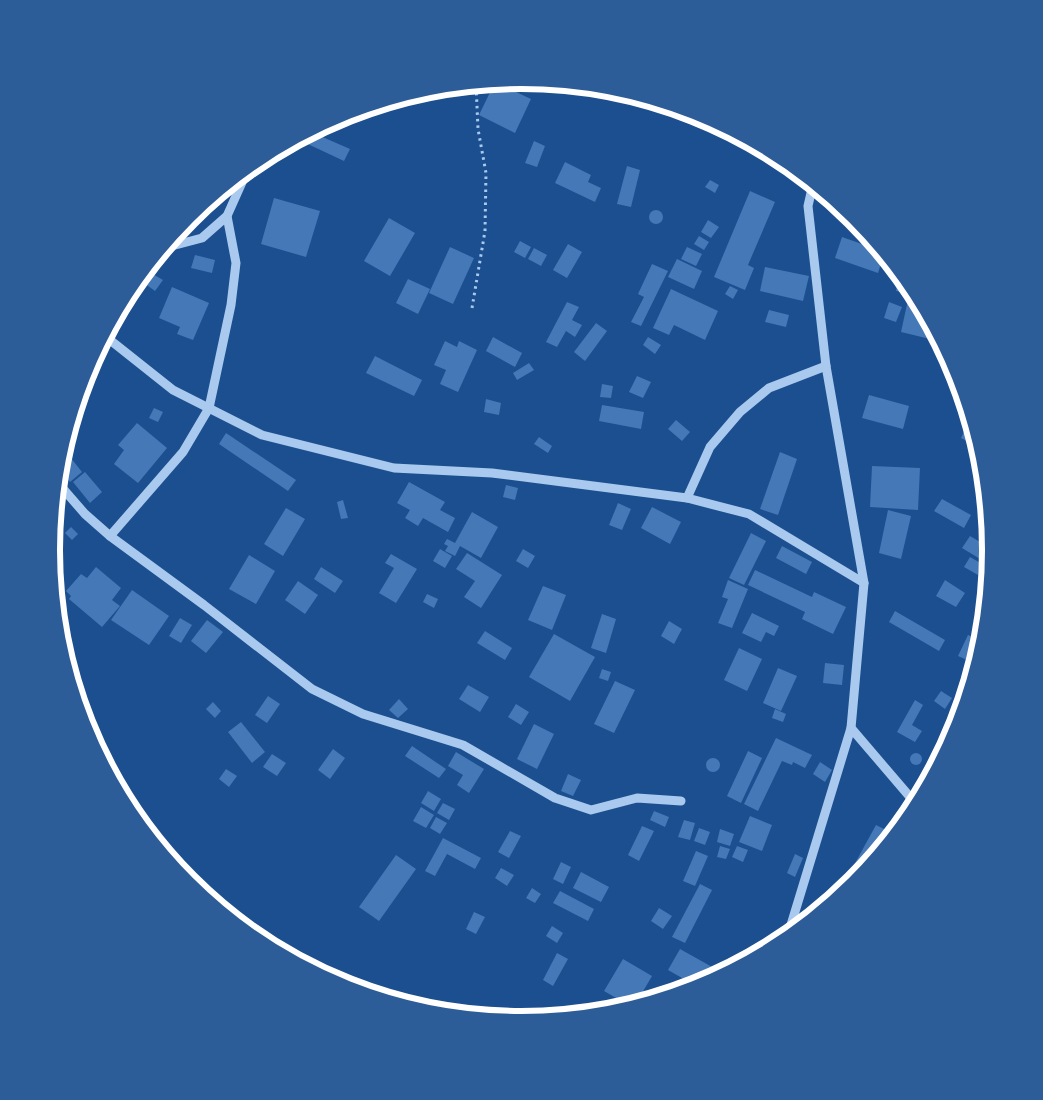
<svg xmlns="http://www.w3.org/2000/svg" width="1043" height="1100" font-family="'Nunito Sans',sans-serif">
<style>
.building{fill:#4478b7}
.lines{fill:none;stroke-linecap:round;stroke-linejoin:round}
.path{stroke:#a9c9ee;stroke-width:3;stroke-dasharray:2.5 4;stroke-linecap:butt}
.minor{stroke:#a9c9ee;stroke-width:9}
.rim{fill:none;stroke:#fff;stroke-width:6}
</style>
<rect width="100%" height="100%" fill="#1b4f8f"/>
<g class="building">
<path d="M495,82L531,99L515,133L479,115Z"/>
<path d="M311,132L350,149L344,161L297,139Z"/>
<path d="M534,141L545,146L537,167L525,163Z"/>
<path d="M565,162L591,175L588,182L601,188L595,202L555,183Z"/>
<path d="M627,166L640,170L631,207L617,204Z"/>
<path d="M710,180L719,185L715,193L705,187Z"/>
<path d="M750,191L775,202L748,265L754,268L745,290L714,277Z"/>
<path d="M274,198L320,211L306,257L261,244Z"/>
<circle cx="656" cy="217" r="7"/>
<path d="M389,218L415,233L390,276L364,261Z"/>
<path d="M708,220L719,227L711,238L701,232Z"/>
<path d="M699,236L709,242L704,250L694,244Z"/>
<path d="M842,237L882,251L884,254L878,273L835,258Z"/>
<path d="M520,241L531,247L525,258L514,252Z"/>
<path d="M568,244L582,252L567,278L553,270Z"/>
<path d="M450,247L474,258L453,304L429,293Z"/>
<path d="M687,247L702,254L696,266L681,259Z"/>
<path d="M534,248L547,255L541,266L528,259Z"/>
<path d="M195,255L215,260L212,273L191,268Z"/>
<path d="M677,259L702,271L694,289L668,277Z"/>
<path d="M652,264L668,271L641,326L631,322L644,297L638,294Z"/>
<path d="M765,267L809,276L803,301L760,291Z"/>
<path d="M151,273L163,280L155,291L144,283Z"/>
<path d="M899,273L909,284L907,293L896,291Z"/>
<path d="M408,279L430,289L418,314L396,303Z"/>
<path d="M730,286L738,290L733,299L725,294Z"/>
<path d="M172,287L209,303L193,340L177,334L180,327L159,318Z"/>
<path d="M671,289L718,311L705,340L674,325L669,335L653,328Z"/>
<path d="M909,295L917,296L920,303L919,310L925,311L939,338L934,337V340L901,332Z"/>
<path d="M567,302L579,307L572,320L582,325L575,337L566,331L557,347L546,342Z"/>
<path d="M889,302L902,307L896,322L884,318Z"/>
<path d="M769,310L789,315L786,327L765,322Z"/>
<path d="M596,323L607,331L585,361L574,352Z"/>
<path d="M493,337L522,353L515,367L486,351Z"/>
<path d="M648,337L661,345L655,354L643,345Z"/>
<path d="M445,341L457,347L459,341L477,350L458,392L440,384L446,370L434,365Z"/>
<path d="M375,356L422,380L414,396L366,373Z"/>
<path d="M529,363L534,370L517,380L513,373Z"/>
<path d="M637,376L651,382L643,398L629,392Z"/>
<path d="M602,384L613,386L611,398L600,397Z"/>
<path d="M869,395L909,406L903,429L862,418Z"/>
<path d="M486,399L501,403L499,415L484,412Z"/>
<path d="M602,405L644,412L641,429L599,421Z"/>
<path d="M154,408L163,412L158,422L149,418Z"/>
<path d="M676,420L690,432L682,441L668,429Z"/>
<path d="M969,421L972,423L979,447L961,438Z"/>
<path d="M137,423L167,448L138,483L114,464L124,450L118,445Z"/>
<path d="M226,433L296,480L288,491L219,444Z"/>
<path d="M539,437L552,446L548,453L534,444Z"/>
<path d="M63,448L82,472L70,482L59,468Z"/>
<path d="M780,452L797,459L778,515L760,509Z"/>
<path d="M872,466L920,468L918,510L870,507Z"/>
<path d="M85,472L102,492L90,503L73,482Z"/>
<path d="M409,482L445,502L440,510L455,518L448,532L423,518L418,526L405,518L410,510L397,503Z"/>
<path d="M506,485L518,488L515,500L503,497Z"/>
<path d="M942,499L971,515L964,528L934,511Z"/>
<path d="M343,500L348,518L341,519L337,502Z"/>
<path d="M618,503L631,509L622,530L609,525Z"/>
<path d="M652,507L681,522L670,544L641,528Z"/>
<path d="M286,508L305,519L283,556L264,544Z"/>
<path d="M888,510L911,516L901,559L879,553Z"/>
<path d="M472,512L498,527L481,558L460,546L455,556L445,551L448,546L444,544L447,539L455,543Z"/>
<path d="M71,527L78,534L72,540L65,533Z"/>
<path d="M751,533L766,541L744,585L729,578Z"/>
<path d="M970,536L992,549L990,565L962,548Z"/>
<path d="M782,546L812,562L806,574L776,558Z"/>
<path d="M440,549L452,556L445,568L433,561Z"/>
<path d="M523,549L535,556L528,568L516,561Z"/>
<path d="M467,553L502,575L481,608L464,597L475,581L456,569Z"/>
<path d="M391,554L417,569L396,603L379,593L394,568L385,563Z"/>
<path d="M249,555L275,571L256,604L229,589Z"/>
<path d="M970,557L984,565L978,575L964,567Z"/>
<path d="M96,567L121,588L112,600L120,606L102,627L69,599L71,596L66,591L81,574L87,578Z"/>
<path d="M321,567L343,581L335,593L314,579Z"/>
<path d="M755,570L812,597L814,592L846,607L833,634L802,619L805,612L748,585Z"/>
<path d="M728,580L748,589L732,628L718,623L728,599L722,597Z"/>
<path d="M945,580L965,593L956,607L936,596Z"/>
<path d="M298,581L318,595L305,614L285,600Z"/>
<path d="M543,586L566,595L552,630L528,620Z"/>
<path d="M132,590L169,616L149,645L111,620Z"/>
<path d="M427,594L438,599L434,608L423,602Z"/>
<path d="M895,611L945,640L939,651L889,622Z"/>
<path d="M752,613L779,626L774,636L766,632L761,642L742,633Z"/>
<path d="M602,614L616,619L606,653L591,648Z"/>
<path d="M180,618L192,625L181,643L169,636Z"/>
<path d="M207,620L223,632L206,653L191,641Z"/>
<path d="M669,621L682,629L674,644L661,636Z"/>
<path d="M485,631L512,648L505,660L477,643Z"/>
<path d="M554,634L595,657L570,701L529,677Z"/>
<path d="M968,635L983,641L976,664L958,656Z"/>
<path d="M739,648L762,659L747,691L724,680Z"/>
<path d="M825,663L844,665L842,685L823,683Z"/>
<path d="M778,668L797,676L781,711L763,703Z"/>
<path d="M602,669L611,672L608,681L599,678Z"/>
<path d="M615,681L635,690L614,733L594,724Z"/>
<path d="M468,685L489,697L480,712L459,699Z"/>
<path d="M941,691L952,698L945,709L934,701Z"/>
<path d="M268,696L280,704L267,723L255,715Z"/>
<path d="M399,699L408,709L398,718L389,710Z"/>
<path d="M915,700L923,705L912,725L922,731L915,742L897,732Z"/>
<path d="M213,702L221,711L215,718L206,709Z"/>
<path d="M516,704L529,712L521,725L508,717Z"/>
<path d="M775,709L786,714L783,722L772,718Z"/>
<path d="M241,722L265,752L252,763L228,732Z"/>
<path d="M534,724L554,734L537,769L517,759Z"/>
<path d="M776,738L812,755L805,768L793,762L792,765L782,761L758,811L744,804Z"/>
<path d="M412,746L446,769L439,778L405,756Z"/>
<path d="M333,749L345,758L330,779L318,770Z"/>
<path d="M748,751L762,758L741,803L727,796Z"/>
<path d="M456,752L484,769L469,793L457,785L463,775L448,766Z"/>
<circle cx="916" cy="759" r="6"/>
<path d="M272,754L286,763L277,776L263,767Z"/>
<circle cx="713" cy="765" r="7"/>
<path d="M820,762L832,770L825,782L813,774Z"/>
<path d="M226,769L237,776L229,787L219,779Z"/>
<path d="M568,774L581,780L573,796L561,791Z"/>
<path d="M428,791L441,799L434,811L421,803Z"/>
<path d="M443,803L455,809L449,820L437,813Z"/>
<path d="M421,807L434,815L426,828L413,821Z"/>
<path d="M654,811L669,817L665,827L650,820Z"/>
<path d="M750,816L772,825L762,851L739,842Z"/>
<path d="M436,817L447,823L440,834L430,828Z"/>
<path d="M684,820L695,823L690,840L678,837Z"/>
<path d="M876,825L894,834L854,883L837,896Z"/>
<path d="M642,826L654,831L639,861L628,855Z"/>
<path d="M699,828L710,832L705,845L694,841Z"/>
<path d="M720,829L734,834L730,846L717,842Z"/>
<path d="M510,831L521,836L509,858L498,852Z"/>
<path d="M443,838L481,858L475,869L447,854L435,876L425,871Z"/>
<path d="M720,846L730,849L726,859L717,857Z"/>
<path d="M737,846L748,850L743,862L732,857Z"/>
<path d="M696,851L708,856L695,886L683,881Z"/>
<path d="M795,854L803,858L795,877L787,873Z"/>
<path d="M396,855L416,869L379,921L359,907Z"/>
<path d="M561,862L571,867L563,884L553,879Z"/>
<path d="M501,868L514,875L507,886L495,878Z"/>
<path d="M581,872L609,887L601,902L573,888Z"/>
<path d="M700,884L712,890L685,943L672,937Z"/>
<path d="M532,888L541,894L535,903L526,898Z"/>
<path d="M560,891L594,909L588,921L553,903Z"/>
<path d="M659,908L672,916L663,929L651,921Z"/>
<path d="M474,912L485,917L476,934L466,929Z"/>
<path d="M552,926L563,933L557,943L546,936Z"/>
<path d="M680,949L723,973L696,986L668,970Z"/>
<path d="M557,953L568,959L553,986L543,980Z"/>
<path d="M623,959L652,976L635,1005L630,1006L604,991Z"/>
<path d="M551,1007L564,1015L563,1016L545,1018Z"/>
</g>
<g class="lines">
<path class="path" d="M472,308L485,231L486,173L478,129L476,84"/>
<g class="minor">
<path d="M164,248L202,238L227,216L248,169"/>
<path d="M105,336L173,390L262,435L394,468L492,473L687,498L710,447L740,412L769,388L826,366"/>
<path d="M58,483L85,514L110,536L204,605L312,689L363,714L463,745L555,798L591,810L637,798L681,801"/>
<path d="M687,498L749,514L864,583"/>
<path d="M110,536L183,452L209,408L231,305L236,263L227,216"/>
<path d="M851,728L916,804"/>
<path d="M787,938L851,728L864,583L826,366L808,206L813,184"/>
</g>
</g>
<path d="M0 0H1043V1100H0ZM60 550a461 461 0 1 1 922 0a461 461 0 1 1-922 0Z" fill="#2d5d98" fill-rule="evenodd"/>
<path class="rim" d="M60 550a461 461 0 1 1 922 0a461 461 0 1 1-922 0Z"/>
</svg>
